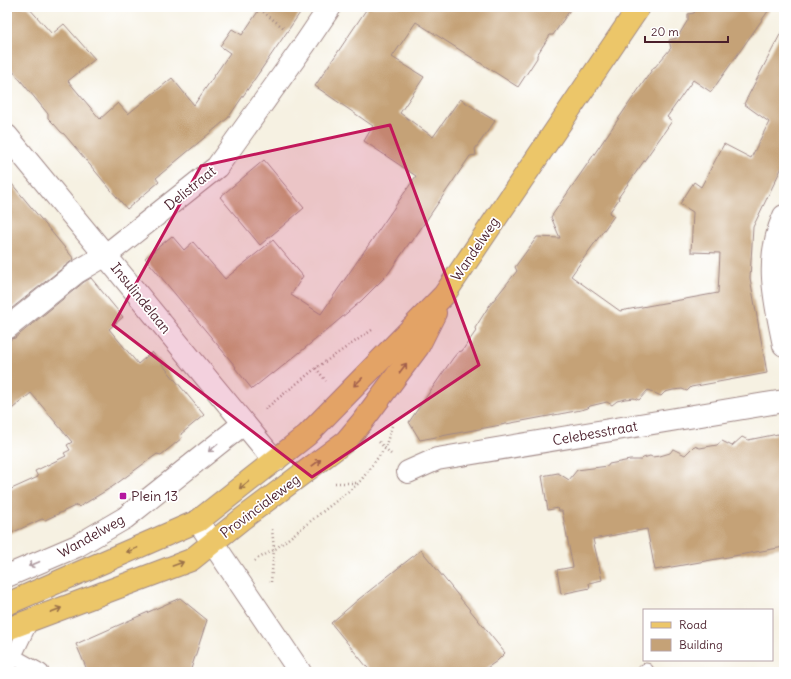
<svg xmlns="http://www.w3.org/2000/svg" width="791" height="679" font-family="Delius,sans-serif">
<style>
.building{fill:#c5a277}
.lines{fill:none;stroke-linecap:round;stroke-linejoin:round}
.service-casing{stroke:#a08886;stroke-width:17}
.minor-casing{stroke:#a08886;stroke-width:24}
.primary-casing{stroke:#a08886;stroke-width:24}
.path{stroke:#a08886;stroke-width:2.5;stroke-dasharray:1 3;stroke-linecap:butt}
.service{stroke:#fff;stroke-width:15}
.minor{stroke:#fff;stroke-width:22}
.primary{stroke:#ecc669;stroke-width:22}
.oneway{stroke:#9b724a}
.oneway2{stroke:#ae9aa0}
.marked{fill:#c2185b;fill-opacity:0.2;stroke:#c2185b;stroke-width:3;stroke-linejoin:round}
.poi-dot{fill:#b5179e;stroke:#fff;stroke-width:1.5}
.labels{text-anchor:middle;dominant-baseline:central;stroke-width:3.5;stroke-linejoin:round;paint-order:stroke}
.street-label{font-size:14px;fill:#4a1f2b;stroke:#fff}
.poi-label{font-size:14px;fill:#4a1f2b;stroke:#fff;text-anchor:start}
</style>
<rect width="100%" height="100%" fill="#fff"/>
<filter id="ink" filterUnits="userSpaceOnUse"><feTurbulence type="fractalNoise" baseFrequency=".025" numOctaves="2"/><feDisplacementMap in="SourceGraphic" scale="8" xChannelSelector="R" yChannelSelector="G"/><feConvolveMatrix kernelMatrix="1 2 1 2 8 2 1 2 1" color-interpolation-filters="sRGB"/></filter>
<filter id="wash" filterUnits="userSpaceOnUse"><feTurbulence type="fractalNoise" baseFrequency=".012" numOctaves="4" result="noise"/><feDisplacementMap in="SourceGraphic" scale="16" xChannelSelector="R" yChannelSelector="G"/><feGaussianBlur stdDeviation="0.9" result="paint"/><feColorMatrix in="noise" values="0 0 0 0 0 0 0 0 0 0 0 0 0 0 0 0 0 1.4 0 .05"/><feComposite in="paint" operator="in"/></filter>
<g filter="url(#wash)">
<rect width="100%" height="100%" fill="#f6f1e2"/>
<g id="blocks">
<g class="building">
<path d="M7,7H28L52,34L64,24L95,59L68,81L100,119L118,103L128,114L172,78L194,105L230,53L220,46L232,29L242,35L261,7H304L228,118L156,178L159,182L127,209L64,134L61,132L54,124L48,118V114L7,64Z"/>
<path d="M368,7H572L553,35H550L537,55V58L518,87L416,22L392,57L424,77L400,113L433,137L460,99L495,121L475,149L476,155L470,156L411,243L410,242L388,274L361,301L321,335L273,374L272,373L252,389L235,368L236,367L145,258L172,236L184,250L193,242L225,279L273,240L303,276L291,295L321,314L416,176L364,141L373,126L315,86Z"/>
<path d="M697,7H771L711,92L693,80L667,117L672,121L618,198L619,199L609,213L614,216L571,276L620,311L718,293L720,253L691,252L693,212L680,204L694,182L701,187L724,144L751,158L769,122L744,104L784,27V163L753,227L750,278L767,373L691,387L687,391L682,389L673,390L665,392L661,396L648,390L639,400L634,398L625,399L617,401L612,405L607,402L590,406L588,408L581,410L420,440L409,422L453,358L458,352L462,351L476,331L475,328L489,306L517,271L515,267L537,237L560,238L551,217L654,67H655L671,48L669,40L677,38L688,20V14L694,13Z"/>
<path d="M264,160L304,208L260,245L220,197Z"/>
<path d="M7,178L74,259L7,312Z"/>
<path d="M91,278L123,317L109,329L138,364L152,352L204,415L181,434L182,438L161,455L157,454L112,487L79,507L77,505L45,520L42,519L7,535V491L38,477L35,471L66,456L64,453L70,450L67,445L72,442L31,393L7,413V340L15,338L84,282Z"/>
<path d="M778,434V435L784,434V547L655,570L647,529L593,539L602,580L589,583L590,588L561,594L557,570L573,567L563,516L562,511H559L558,508L548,510L542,476L558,473L569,480L577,470L608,466L609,464L630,460H641L643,458L650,456L652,457L660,456L670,453L673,449L685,455L694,446L700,448L717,445L722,441L732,446L742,437L748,440Z"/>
<path d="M421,550L505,653L497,661L481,672H371L331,623L359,599Z"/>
<path d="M180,598L207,620L190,672H88L76,644Z"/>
</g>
</g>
</g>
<g filter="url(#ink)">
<use href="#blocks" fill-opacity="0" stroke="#a08886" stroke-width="1"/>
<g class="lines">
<defs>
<g id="service">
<path d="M14,657L41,672"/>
<path d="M7,670L31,620"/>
<path d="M646,671V672"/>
</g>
<g id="minor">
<path d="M7,136L275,461"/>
<path d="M784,216C764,260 775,301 784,345"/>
<path d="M7,328L77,272L106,255L217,167L305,44L330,7"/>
<path d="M408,472L437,459L784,401"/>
<path d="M198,521L300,672"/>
<path d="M7,576L77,546L125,518L243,424"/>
</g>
<g id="primary">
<path d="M7,604L198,521L307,435L444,295L639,7"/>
<path d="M7,629L191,560L242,519L346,441L362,422L418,347L435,313"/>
</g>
</defs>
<use href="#service" class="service-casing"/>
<use href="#minor" class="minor-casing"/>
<use href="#primary" class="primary-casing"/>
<g class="path">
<path d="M257,7L285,29"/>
<path d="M316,368L326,381"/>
<path d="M265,409L316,368L372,330"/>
<path d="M379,442L391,454"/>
<path d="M335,483H358"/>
<path d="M255,561L257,559L274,550L359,483L385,448L392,426"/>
<path d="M271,582L274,550L272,529"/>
</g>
<use href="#service" class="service"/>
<use href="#minor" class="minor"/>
<use href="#primary" class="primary"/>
</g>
<defs><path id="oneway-shaft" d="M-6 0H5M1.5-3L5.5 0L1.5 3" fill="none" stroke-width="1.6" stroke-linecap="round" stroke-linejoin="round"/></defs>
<g class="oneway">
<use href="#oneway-shaft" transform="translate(403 368) rotate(-53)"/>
<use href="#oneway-shaft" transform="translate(358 382) rotate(136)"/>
<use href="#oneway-shaft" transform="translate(316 463) rotate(-37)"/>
<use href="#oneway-shaft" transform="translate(244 485) rotate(142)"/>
<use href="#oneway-shaft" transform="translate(132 550) rotate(158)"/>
<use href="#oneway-shaft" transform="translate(178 564) rotate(-20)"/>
<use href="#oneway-shaft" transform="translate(56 610) rotate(-21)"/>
</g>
<g class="oneway2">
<use href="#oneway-shaft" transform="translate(213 448) rotate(141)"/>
<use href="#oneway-shaft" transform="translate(34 564) rotate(157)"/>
</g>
</g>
<path class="marked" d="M390,125L479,365L312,477L113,325L201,166Z"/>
<rect class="poi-dot" x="119" y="492" width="8" height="8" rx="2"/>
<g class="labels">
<g class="street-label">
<text transform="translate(190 188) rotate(-39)">Delistraat</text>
<text transform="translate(475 249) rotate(-56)">Wandelweg</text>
<text transform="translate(141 298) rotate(51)">Insulindelaan</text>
<text transform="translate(595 433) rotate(-10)">Celebesstraat</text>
<text transform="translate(260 506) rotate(-37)">Provincialeweg</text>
<text transform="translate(91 536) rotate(-29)">Wandelweg</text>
</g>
<g class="poi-label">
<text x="131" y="496">Plein 13</text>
</g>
</g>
<rect width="791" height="679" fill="none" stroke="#fff" stroke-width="24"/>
<rect x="643" y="609" width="130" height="52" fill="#ffffff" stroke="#b7a5aa"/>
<rect x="651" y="622" width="20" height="6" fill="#ecc669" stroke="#b7a5aa"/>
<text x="679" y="629" font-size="12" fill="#4a1f2b">Road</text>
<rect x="651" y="639" width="20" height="12" fill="#c5a277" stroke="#b7a5aa"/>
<text x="679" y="649" font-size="12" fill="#4a1f2b">Building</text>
<path d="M645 36v6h83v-6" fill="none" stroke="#4a1f2b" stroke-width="2"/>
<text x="651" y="36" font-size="12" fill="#4a1f2b" stroke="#ffffff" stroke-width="3" paint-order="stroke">20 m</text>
</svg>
